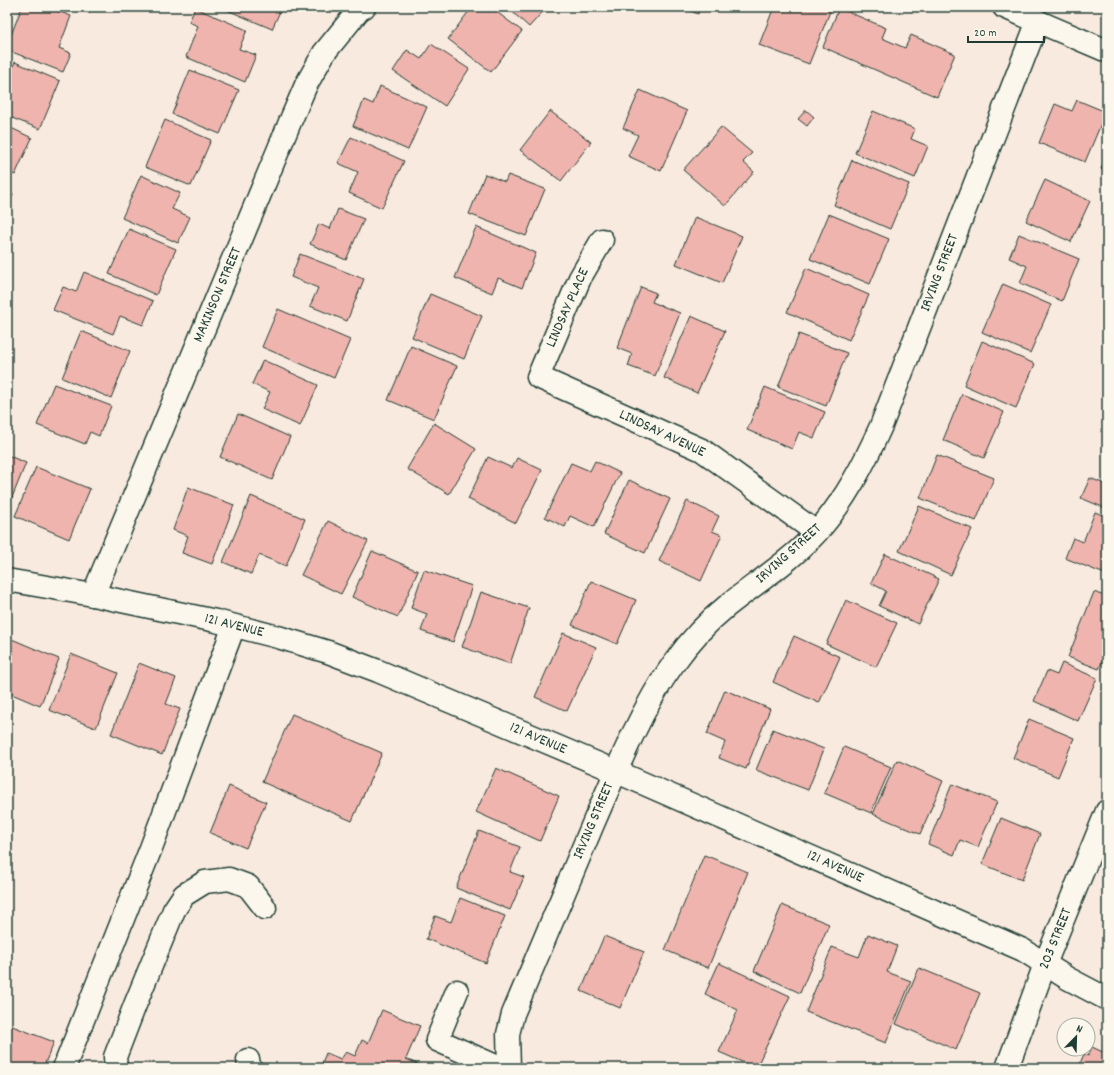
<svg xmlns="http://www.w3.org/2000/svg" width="1114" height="1075" font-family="Dekko,sans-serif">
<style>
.building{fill:#efb4ad;stroke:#1f3d34}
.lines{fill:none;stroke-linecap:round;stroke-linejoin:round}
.minor-casing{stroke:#1f3d34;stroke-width:25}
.major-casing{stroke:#1f3d34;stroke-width:25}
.minor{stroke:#fbf7ec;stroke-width:22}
.major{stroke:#fbf7ec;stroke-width:22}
.labels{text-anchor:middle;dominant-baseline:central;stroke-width:3;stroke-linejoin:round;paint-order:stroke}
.street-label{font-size:15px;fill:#1f3d34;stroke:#fbf7ec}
</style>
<rect width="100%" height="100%" fill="#f9eadf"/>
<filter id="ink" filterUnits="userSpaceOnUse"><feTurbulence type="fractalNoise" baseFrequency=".025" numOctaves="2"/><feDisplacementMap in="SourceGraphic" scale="8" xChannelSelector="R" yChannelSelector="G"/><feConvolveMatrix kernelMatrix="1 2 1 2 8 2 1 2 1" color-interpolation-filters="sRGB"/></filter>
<g filter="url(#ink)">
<g class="building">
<path d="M22,7H47L71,16L59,48L71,53L63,72L7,50V45Z"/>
<path d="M74,7H91L89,13Z"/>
<path d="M220,7H282L272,29Z"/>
<path d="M472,7H490L522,31L491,72L448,39Z"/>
<path d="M507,7H547L529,27Z"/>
<path d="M681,7H700L698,14Z"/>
<path d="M774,7H827L831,9L809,64L759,45Z"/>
<path d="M195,8L247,30L239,49L256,55L245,82L186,57L198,26L189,22Z"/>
<path d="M839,8L886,28L882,38L905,48L911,35L955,54L937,97L823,47Z"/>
<path d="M431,44L469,69L445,106L393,71L407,50L421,59Z"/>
<path d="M15,62L60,81L40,129L7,116V79Z"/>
<path d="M190,70L239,90L220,134L172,114Z"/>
<path d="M380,86L427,107L408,150L353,126L364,100L373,104Z"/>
<path d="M640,90L687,111L661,171L628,156L638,135L623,128Z"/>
<path d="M1077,100L1106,112L1085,162L1039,143L1055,104L1072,111Z"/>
<path d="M806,110L814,117L807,126L798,119Z"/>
<path d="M550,111L591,142L561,181L520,150Z"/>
<path d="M873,111L915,129L911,139L928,146L915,178L855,153Z"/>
<path d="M165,120L211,140L191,186L145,167Z"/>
<path d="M7,126L32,138L15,175L7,171Z"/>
<path d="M721,127L752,153L743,162L754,172L725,206L683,170Z"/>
<path d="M351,137L404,161L382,208L349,193L358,172L338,163Z"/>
<path d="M1107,154V172L1101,169Z"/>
<path d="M852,160L909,184L890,229L834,205Z"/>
<path d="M485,174L505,182L508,175L545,189L526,236L469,214Z"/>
<path d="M141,175L180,193L172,209L190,217L178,243L122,218Z"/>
<path d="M1045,180L1090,201L1071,242L1026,221Z"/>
<path d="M7,192L13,194L7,209Z"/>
<path d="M338,209L364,219L346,260L310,244L319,224L330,229Z"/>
<path d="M829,214L889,239L870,284L810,259Z"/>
<path d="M695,217L742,236L722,283L676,264Z"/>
<path d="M476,227L536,253L522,288L498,278L492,293L455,278Z"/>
<path d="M129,229L176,249L156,295L109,274Z"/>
<path d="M1019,234L1079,259L1062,301L1020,283L1027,266L1009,258Z"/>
<path d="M300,254L364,279L347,321L310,306L318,288L291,277Z"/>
<path d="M806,268L869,295L849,340L787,312Z"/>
<path d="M84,272L153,301L143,325L120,316L113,334L53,310L63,287L76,292Z"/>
<path d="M1003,284L1051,305L1030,353L982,332Z"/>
<path d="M641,287L656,293L652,302L680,313L655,376L628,366L632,354L617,348Z"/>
<path d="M430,294L482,316L464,359L412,337Z"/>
<path d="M278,309L350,340L334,378L262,347Z"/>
<path d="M691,316L725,331L697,393L664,378Z"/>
<path d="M81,331L130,351L111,398L62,378Z"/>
<path d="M799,334L847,353L826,406L778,387Z"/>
<path d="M982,341L1035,364L1016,408L964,385Z"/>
<path d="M411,346L457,366L434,419L388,400Z"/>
<path d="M263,360L318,385L300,426L262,409L270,392L252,384Z"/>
<path d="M54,384L111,406L99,436L90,432L85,444L37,425Z"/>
<path d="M765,387L825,412L814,438L799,432L792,449L747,430Z"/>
<path d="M962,394L1004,412L984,458L943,440Z"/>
<path d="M238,414L290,437L272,480L220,457Z"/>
<path d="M434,423L476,449L449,494L407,469Z"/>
<path d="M7,455L26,463L7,510Z"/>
<path d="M937,455L994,478L976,521L920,498Z"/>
<path d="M488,457L512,468L517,458L542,470L516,523L468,499Z"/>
<path d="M595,461L620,473L594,527L570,516L565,527L545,517L571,463L590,471Z"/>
<path d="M36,467L90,489L69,539L15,516Z"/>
<path d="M1090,478L1107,485V509L1081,498Z"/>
<path d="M629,480L670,499L645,553L604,534Z"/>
<path d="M188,487L234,505L212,564L182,553L188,536L173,530Z"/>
<path d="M251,496L305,519L286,566L259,555L251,574L223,562Z"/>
<path d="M687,501L719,516L712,531L722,535L701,581L659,561Z"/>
<path d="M919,506L972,529L951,575L899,551Z"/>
<path d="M1095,512L1107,517V575L1065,558L1073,538L1083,542Z"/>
<path d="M328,521L368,541L341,594L301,575Z"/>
<path d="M372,551L418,571L398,617L352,597Z"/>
<path d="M885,554L939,579L918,624L879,606L886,591L871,583Z"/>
<path d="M424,570L472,586L453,642L421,631L427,614L411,608Z"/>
<path d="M591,581L636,600L617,644L572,625Z"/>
<path d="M481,592L529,608L510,664L462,647Z"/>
<path d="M1094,592L1107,597V650L1099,669L1068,657Z"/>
<path d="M846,600L897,623L876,667L826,644Z"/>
<path d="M563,633L596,647L567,711L535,697Z"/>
<path d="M794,636L840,657L819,703L773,682Z"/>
<path d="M7,637L59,659L40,706L7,692Z"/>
<path d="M71,654L118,673L96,728L49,710Z"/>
<path d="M139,663L176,678L166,704L180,709L162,755L111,734Z"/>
<path d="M1062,663L1097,678L1078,721L1034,701L1047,671L1057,675Z"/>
<path d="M725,690L770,709L746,769L719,758L725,742L707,734Z"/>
<path d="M292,714L382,753L352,821L262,782Z"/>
<path d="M1029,719L1074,738L1058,777L1013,758Z"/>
<path d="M773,729L824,749L808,790L756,770Z"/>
<path d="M844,747L891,767L871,813L824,793Z"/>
<path d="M897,760L943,781L920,834L873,814Z"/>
<path d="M496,768L559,796L540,841L476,812Z"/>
<path d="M952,784L997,802L978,847L960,840L954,855L928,844Z"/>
<path d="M229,786L266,802L246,848L210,833Z"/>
<path d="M1001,818L1040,834L1022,880L982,864Z"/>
<path d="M479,831L520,847L510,872L524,877L510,910L456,888Z"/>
<path d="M704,855L748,872L708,968L665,950Z"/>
<path d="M460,898L505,916L486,963L426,939L435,916L451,922Z"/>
<path d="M782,905L829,924L800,993L754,971Z"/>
<path d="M868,934L897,946L887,972L911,981L886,1043L806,1012L832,947L859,957Z"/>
<path d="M604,936L644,952L620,1008L581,991Z"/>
<path d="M719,963L790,996L756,1068L719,1052L738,1010L705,994Z"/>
<path d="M919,968L980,993L956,1050L896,1024Z"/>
<path d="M382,1010L420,1026L406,1059L426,1068H320L326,1053L341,1059L346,1052L355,1056L362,1040L368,1043Z"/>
<path d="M7,1024L54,1042L43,1068H7Z"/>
<path d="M1092,1047L1107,1054V1068H1078L1084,1054L1088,1056Z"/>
</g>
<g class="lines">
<defs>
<g id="minor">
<path d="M1004,7L1107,51"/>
<path d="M602,240L580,278L538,377L702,450L816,532"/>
<path d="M7,580L93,595L216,621L278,637L328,652L378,671L615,771L1023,950L1067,978L1107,999"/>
<path d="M93,595L290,122L306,85L324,53L359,10L364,7"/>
<path d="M457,991L437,1040L500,1068"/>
<path d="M248,1060L250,1068"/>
<path d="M64,1068L151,848L234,626"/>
<path d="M116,1068L115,1057L135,1005L174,910L184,895L205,882L229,879L248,886L265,908"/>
<path d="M509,1068L508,1034L513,1014C539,951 566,888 593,824C606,794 619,764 633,734C645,709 658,685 674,663C689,642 706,623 727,606C757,582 791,561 817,532C845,501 864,464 881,426L1038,21"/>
</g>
<path id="major" d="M1007,1068L1045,964L1107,811"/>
</defs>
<use href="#minor" class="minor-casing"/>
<use href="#major" class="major-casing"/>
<use href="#minor" class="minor"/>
<use href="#major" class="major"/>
</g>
</g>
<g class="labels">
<g class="street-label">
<text transform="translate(940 273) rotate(-69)">IRVING STREET</text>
<text transform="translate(218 295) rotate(-67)">MAKINSON STREET</text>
<text transform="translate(568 308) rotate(-66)">LINDSAY PLACE</text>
<text transform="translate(662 434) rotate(25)">LINDSAY AVENUE</text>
<text transform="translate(789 554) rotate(-42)">IRVING STREET</text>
<text transform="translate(234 626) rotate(14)">121 AVENUE</text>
<text transform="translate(538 739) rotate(23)">121 AVENUE</text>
<text transform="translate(594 821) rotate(-67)">IRVING STREET</text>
<text transform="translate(835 867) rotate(24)">121 AVENUE</text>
<text transform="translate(1056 939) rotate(-68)">203 STREET</text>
</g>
</g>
<rect width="1114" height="1075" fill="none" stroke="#fbf7ec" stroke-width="24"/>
<rect x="12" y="12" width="1090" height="1051" fill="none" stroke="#1f3d34" stroke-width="1.5" filter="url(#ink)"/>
<g transform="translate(1076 1037) rotate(23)"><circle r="19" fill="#fbf7ec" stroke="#a3ada2"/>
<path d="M0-3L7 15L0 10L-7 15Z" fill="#1f3d34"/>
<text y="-6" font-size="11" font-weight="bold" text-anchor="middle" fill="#1f3d34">N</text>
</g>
<path d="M968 36v6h76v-6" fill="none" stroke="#1f3d34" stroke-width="2"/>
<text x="974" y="36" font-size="12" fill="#1f3d34" stroke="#fbf7ec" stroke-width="3" paint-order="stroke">20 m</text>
</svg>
